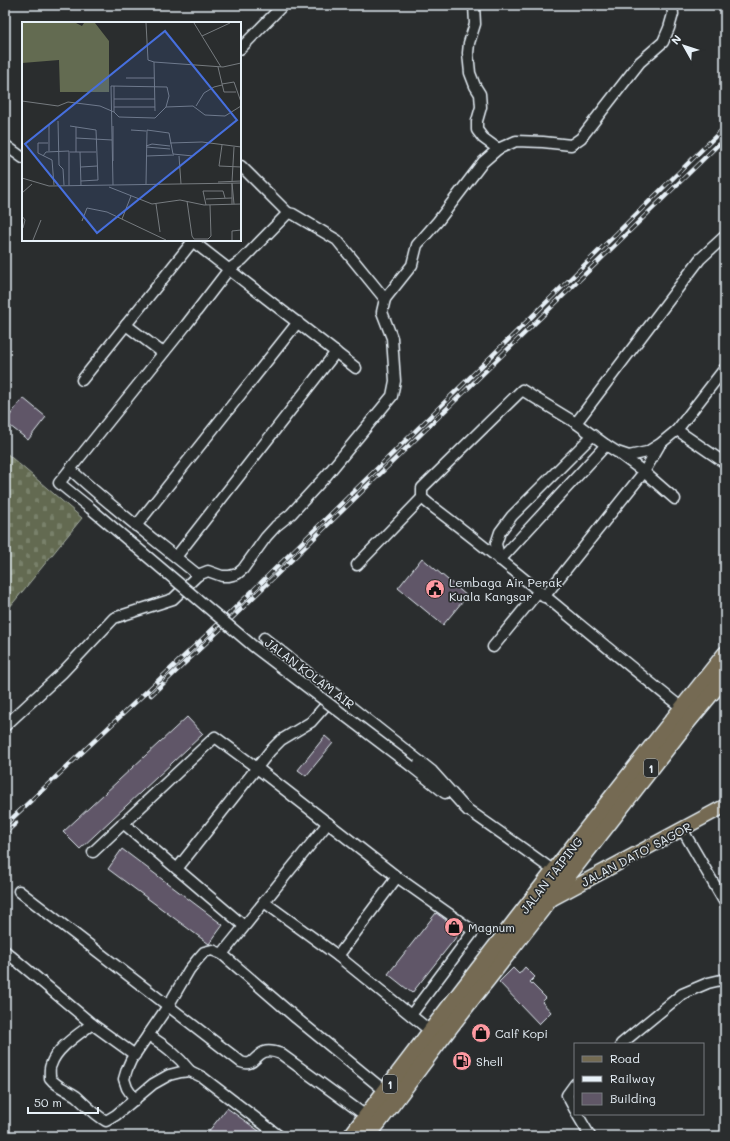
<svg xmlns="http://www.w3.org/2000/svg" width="730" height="1141" font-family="Mali,sans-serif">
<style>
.cemetery{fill:url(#cemetery-stones);stroke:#a6aea4}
.building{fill:#605767;stroke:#e8f1f8}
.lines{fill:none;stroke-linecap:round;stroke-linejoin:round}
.minor-casing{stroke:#e8f1f8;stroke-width:13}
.major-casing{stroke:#e8f1f8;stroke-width:16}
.highway-casing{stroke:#e8f1f8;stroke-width:18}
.minor{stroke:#2a2d2e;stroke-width:10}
.major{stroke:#746b52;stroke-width:13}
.highway{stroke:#746b52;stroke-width:15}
.rail-casing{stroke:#e8f1f8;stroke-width:4.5}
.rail{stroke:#2a2d2e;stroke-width:3;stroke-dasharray:9;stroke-linecap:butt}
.minor-bridge-casing{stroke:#e8f1f8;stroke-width:13;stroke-linecap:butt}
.minor-bridge{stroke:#2a2d2e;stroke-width:10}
.labels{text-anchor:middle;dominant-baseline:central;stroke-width:3.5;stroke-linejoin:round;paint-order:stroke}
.shield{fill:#2a2d2e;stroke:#afb6bb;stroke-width:1}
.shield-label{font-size:11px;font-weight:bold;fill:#e8f1f8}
.poi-label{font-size:12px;fill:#e8f1f8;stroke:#2a2d2e;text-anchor:start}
.street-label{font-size:12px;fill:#e8f1f8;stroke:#2a2d2e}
.inset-road{fill:none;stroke:#767b7f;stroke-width:1}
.view{fill:#466fde;fill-opacity:0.15;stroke:#466fde;stroke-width:2}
.inset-edge{fill:none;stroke:#e8f1f8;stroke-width:2}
</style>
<defs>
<pattern id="cemetery-stones" width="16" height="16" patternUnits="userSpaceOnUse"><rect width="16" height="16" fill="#636b51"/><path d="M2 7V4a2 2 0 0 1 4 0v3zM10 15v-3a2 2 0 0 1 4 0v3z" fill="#79816b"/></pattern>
</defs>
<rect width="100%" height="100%" fill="#2a2d2e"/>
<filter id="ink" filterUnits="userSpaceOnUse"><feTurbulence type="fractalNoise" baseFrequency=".025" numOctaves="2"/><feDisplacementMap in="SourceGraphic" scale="8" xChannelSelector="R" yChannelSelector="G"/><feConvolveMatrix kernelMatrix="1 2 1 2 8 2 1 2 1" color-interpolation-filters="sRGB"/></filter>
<g filter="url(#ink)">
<path class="cemetery" d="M5,452L82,518L5,613Z"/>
<g class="building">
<path d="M23,398L46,417L28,440L5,422Z"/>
<path d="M422,558L467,596L443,625L398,588Z"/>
<path d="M187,717L203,734L80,849L63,832Z"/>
<path d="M325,736L333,743L306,776L298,770Z"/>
<path d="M122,849L223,925L209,944L108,869Z"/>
<path d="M436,913L461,931L412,993L388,974Z"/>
<path d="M525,967L535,977L530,982L546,998L542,1002L551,1012L539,1024L499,982L513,968L519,974Z"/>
<path d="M227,1108L259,1131L255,1136H205Z"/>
</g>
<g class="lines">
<defs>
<g id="minor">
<path d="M474,5L475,24L469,43L468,53L470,73L475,86L480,94L481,107L477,121V130L483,138L498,149"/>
<path d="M240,49L283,5"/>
<path d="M5,145L23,158"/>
<path d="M241,166L288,213"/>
<path d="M191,240L356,368"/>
<path d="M126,325L163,353"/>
<path d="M82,380L193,241"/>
<path d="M576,423L700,259L725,236"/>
<path d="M677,430L725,463"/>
<path d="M621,455L644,472L675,499"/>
<path d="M70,469C111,507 155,540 198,575"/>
<path d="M90,508L59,483L186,325L229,269L242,260L288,213L293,214L337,240L385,299L412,265L417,245L438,221L483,162L498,149L516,141L543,142L571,145L581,138L640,62L663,42L669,28L673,14L672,5"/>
<path d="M136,526L298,322"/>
<path d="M176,557L336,352"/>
<path d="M500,560L496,544L500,532L512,516L593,435"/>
<path d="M500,560L606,445"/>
<path d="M357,565L422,498"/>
<path d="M544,597L644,472L659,446"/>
<path d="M264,638L432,771L468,811"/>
<path d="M493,647L538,592"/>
<path d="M682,708C597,641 516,569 429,504L422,498V488L522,390L576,423L606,445L617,452L629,456L647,452L660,444L677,430L725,368"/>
<path d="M5,726L62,673L114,618L173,599L198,575L208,571L222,576H229L237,574L243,569L266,537L276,526L291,514L326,476L392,396L395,381L392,338L382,312L385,299"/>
<path d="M411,766L445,793"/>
<path d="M464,807L525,850L554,871"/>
<path d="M123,823L244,926"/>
<path d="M682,829L725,903"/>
<path d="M93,852L215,737L257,768L397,877L472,930L473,932L411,1015"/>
<path d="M177,869L270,751L281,740L311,722L333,697"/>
<path d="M19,891L241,1062C254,1067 254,1056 264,1052C269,1050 276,1052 281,1054L366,1116"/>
<path d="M264,902L338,956L434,1034"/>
<path d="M5,951L92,1024L135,1055"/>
<path d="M222,954L328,823"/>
<path d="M338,956L397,877"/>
<path d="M92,1024C79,1034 56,1048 51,1065C49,1068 50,1074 50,1078C58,1088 66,1089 76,1096C86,1105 94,1114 106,1121L116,1115L153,1084L169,1075L181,1072L190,1071L202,1077L279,1136"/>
<path d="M148,1035C166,1046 177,1055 190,1071"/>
<path d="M621,1044L682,994L708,983L725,979"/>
<path d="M575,1084L567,1095L575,1110"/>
<path d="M135,1100L127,1088L124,1079L127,1069L131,1060L168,1006L189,970L197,960L204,952L212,950L222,954L296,1018L385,1091"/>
<path d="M577,1114L590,1136"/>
</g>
<path id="major" d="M550,900L725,806"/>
<g id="highway">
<path d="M351,1136C473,974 598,813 725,654"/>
<path d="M368,1136C409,1084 446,1030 488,979L682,729L725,677"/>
</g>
</defs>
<use href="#minor" class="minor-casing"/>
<use href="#major" class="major-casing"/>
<use href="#highway" class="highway-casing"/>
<use href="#minor" class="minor"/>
<use href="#major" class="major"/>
<use href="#highway" class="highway"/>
<defs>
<g id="rail">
<path d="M151,695L235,615L725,138"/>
<path d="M5,825L230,613L725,127"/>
<path d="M5,833L16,823"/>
</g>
</defs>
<use href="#rail" class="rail-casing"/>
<use href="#rail" class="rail"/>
<defs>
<path id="minor-bridge" d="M90,508L253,646L411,766"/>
</defs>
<use href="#minor-bridge" class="minor-bridge-casing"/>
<use href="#minor-bridge" class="minor-bridge"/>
</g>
</g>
<defs>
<symbol id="civic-disc" viewBox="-11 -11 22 22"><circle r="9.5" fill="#ff9aa2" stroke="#2a2d2e"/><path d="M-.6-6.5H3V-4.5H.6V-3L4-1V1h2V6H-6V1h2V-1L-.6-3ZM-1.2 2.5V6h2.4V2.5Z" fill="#111"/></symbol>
<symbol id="shop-disc" viewBox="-11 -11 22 22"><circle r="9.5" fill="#ff9aa2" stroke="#2a2d2e"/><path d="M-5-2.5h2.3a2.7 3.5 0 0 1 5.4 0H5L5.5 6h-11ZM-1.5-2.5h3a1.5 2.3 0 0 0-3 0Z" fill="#111"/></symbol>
<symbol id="fuel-disc" viewBox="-11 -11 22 22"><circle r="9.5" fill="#ff9aa2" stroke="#2a2d2e"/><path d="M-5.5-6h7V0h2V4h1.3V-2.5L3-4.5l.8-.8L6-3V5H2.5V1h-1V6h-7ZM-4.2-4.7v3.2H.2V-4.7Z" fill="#111"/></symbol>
</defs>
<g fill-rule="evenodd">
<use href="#civic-disc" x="424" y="578" width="22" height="22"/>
<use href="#shop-disc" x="443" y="916" width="22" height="22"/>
<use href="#shop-disc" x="470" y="1022" width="22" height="22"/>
<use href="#fuel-disc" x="451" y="1050" width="22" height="22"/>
</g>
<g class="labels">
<g class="shield">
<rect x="644" y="759" width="14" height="18" rx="3"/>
<rect x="383" y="1075" width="14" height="18" rx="3"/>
</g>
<g class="shield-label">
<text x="651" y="768">1</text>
<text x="390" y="1084">1</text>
</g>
<g class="poi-label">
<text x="449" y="582">Lembaga Air Perak<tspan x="449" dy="14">Kuala Kangsar</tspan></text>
<text x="468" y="927">Magnum</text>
<text x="495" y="1033">Calf Kopi</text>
<text x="476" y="1061">Shell</text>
</g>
<g class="street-label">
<text transform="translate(310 673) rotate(37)">JALAN KOLAM AIR</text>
<text transform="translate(636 854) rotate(-28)">JALAN DATO' SAGOR</text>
<text transform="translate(551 875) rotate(-52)">JALAN TAIPING</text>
</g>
</g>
<g transform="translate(22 22)">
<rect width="219" height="219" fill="#2a2d2e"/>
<path d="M0,1H54L60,4L62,1H73L87,19V70H38L37,38L0,41Z" fill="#636b51"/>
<path class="inset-road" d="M124,1L126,38L132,40M172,1L199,45M180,14L208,1M196,45L202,70H214M104,56H132M200,62L212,60L219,80M92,77H133M0,79L36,84L46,80L78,84L92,90M174,84L182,71L192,65L200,63M92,85H133M133,89L132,40L201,45L219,41M92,90L97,95L133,96L144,85M92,90V64M36,99L37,143L41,147L42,163M27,102V129M48,104L74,108L76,158L59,159M91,104V139M109,108L124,109M54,116L90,118M26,121H16V131L30,138L32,163M148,121L180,120L219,125M200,123L197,144L219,145M124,124L130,122L148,124M124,125L148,127M48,130H74M54,130V105M58,130L59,164M21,134L24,130L47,129V163M124,134L152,133M157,134L159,162M59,145L75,144M0,156L27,164L219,161M196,160L219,159M210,160L212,125M124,162L125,108L147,111L151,132L171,134M91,163L89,64L145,65L147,74L144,85L171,84L183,93L203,94L219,84M87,165L130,182L158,178L182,183L219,182M0,171L10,162M184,177L210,176M165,179L170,214L172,217H186L189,214L188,183M134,182L138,210M210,182V161L212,182M184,183L181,169H201L203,176M0,194L3,198L1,206M100,197L109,174M60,199L65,186L85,190L144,218M11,218L19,198M210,218V209L219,208"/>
<path class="view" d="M143,9L215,98L75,211L3,122Z"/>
<rect width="219" height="219" class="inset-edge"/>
</g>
<rect width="730" height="1141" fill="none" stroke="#2a2d2e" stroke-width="20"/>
<rect x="10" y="10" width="710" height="1121" fill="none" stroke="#e8f1f8" stroke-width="1.5" filter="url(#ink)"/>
<rect x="574" y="1043" width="130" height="72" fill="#2a2d2e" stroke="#767b7f"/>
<rect x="582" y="1056" width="20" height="6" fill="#746b52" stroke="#767b7f"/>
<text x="610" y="1063" font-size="12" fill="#e8f1f8">Road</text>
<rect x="582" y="1076" width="20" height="6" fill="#e8f1f8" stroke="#767b7f"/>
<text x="610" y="1083" font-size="12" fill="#e8f1f8">Railway</text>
<rect x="582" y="1093" width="20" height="12" fill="#605767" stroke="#767b7f"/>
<text x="610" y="1103" font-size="12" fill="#e8f1f8">Building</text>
<g transform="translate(684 46) rotate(309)" stroke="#2a2d2e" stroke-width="3" paint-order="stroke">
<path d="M0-3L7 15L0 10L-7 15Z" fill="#e8f1f8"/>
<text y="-6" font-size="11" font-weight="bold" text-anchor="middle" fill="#e8f1f8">N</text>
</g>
<path d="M28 1107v6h70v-6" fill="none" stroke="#e8f1f8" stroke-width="2"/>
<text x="34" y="1107" font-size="12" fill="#e8f1f8" stroke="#2a2d2e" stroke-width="3" paint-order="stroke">50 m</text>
</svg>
